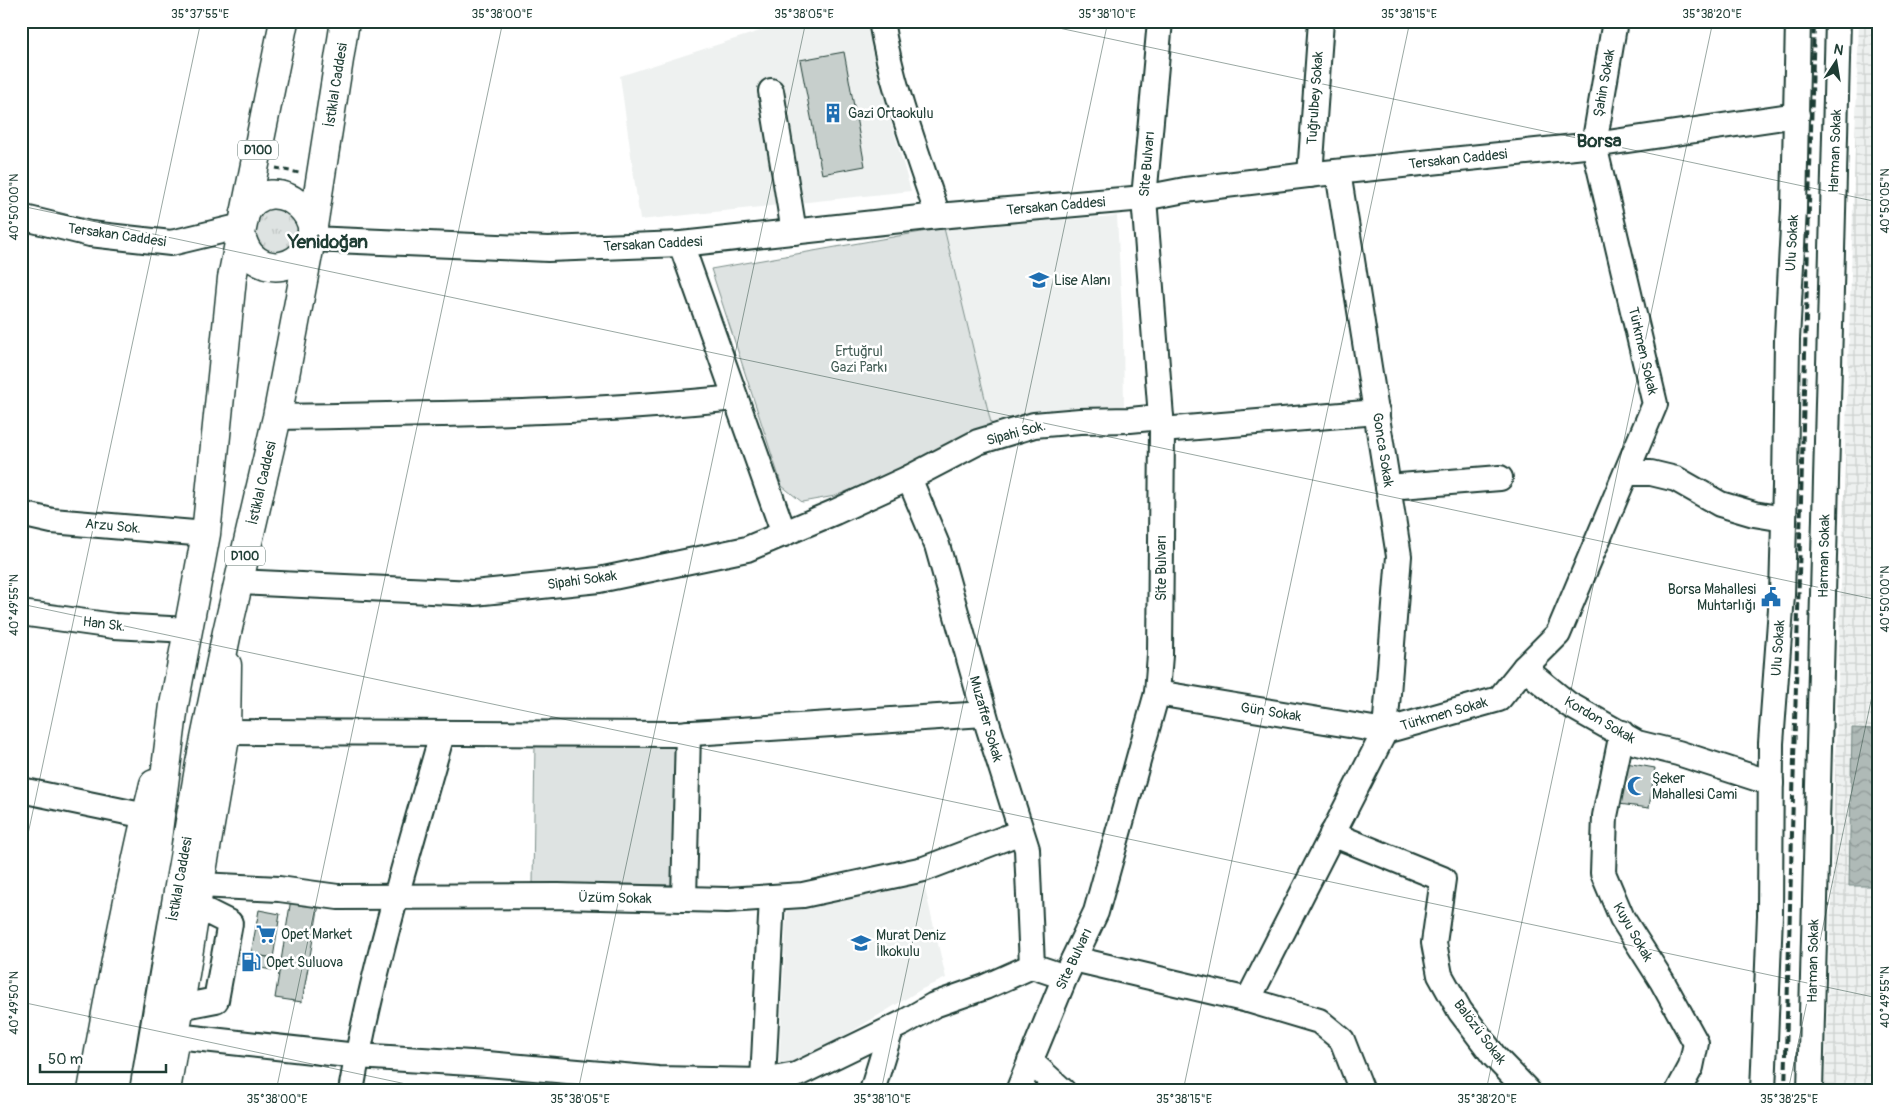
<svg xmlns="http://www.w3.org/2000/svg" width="1899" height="1112" font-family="Pangolin,sans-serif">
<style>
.built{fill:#eef1f0}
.industrial{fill:url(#industrial-grid)}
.grass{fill:url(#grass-tufts);stroke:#7e908b}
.park{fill:#dee3e2;stroke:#7e908b}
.water{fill:url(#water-waves);stroke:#758883}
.building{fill:#c7cfcc;stroke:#1f3d34}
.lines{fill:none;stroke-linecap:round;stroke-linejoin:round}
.minor-casing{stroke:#1f3d34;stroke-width:28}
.major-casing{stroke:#1f3d34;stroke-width:31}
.highway-casing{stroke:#1f3d34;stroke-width:31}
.path{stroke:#1f3d34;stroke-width:3;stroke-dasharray:5 4;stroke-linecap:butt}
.minor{stroke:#fff;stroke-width:24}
.major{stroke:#fff;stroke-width:28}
.highway{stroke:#fff;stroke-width:28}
.rail{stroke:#1f3d34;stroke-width:4;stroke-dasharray:8 4;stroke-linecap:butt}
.ticks{fill:none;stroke:#1f3d34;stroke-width:1;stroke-opacity:0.45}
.labels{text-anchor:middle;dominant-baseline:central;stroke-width:5;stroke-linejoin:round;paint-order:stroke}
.shield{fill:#fff;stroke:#627771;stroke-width:1}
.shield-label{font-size:12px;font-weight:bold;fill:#1f3d34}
.street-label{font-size:14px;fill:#1f3d34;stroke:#fff}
.poi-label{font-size:14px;fill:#1f3d34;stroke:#fff;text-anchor:start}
.park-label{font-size:14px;fill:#455e57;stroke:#fff}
.district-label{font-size:19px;font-weight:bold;fill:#1f3d34;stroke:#fff}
.neatline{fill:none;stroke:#1f3d34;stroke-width:2}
.ticks-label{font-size:12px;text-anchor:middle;fill:#1f3d34}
</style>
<defs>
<pattern id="industrial-grid" width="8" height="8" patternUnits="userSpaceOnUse" patternTransform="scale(1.25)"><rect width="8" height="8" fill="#eef1f0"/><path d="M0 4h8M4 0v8" fill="none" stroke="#ccd0ce"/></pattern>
<pattern id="grass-tufts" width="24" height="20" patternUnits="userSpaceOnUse" patternTransform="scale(1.25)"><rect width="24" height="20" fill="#dee3e2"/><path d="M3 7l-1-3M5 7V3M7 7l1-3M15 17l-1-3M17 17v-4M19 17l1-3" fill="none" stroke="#bec4c2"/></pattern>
<pattern id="water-waves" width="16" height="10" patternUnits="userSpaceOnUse" patternTransform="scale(1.25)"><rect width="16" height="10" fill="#afbab7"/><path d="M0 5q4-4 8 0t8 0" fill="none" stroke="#8e9896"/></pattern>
</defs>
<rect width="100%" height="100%" fill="#fff"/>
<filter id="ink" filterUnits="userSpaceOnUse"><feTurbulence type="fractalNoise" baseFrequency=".02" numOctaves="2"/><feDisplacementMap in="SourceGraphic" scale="10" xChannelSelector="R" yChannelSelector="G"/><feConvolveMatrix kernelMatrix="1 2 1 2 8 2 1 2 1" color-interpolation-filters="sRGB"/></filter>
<g filter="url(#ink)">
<g class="built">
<path d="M791,21H871L887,108L911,191L640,220L620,76Z"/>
<path d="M1117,216L1123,333L1124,408L991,423L944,228Z"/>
<path d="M922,876L946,978L922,989L786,1071L779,1067L787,907Z"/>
</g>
<path class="industrial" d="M1859,21H1878V1091H1825Z"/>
<path class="grass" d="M283,206L300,224L299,240L281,256L257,250L252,218L257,211Z"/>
<g class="park">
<path d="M944,228L991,423L977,433L904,468L835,496L802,502L782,486L711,269Z"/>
<path d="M535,743L683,745L681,885L533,883Z"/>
</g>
<path class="water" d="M1852,728L1878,729V886H1849Z"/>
<g class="building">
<path d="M844,52L865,166L822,174L800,60Z"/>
<path d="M1626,763L1655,768L1649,808L1619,804Z"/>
<path d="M291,899L319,904L302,1002L275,998Z"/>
<path d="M259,910L280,914L273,958L251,954Z"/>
<path d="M236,952L273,958L272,970L234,963Z"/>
</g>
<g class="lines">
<defs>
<g id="minor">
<path d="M881,21C892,88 917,152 938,216"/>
<path d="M771,91L794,232"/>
<path d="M1310,175L1321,21"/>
<path d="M21,217L90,234L171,243L242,226"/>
<path d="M311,239L548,249L681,244L938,216L1144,198L1185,190L1316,174L1594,145L1797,115"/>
<path d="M681,244L784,534"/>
<path d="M277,417C430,414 583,414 735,398"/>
<path d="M1162,430L1377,412"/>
<path d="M1627,473H1651L1676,479L1720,504L1754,514L1784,519"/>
<path d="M909,478L937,545L988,726L1027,849L1032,966"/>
<path d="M1388,487L1500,478"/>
<path d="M21,514L52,521L206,534"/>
<path d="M239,582L474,593L599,580L747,549L835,512L909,478L978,442L1034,425L1080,421L1130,420L1161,417"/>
<path d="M21,613L114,626L188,630"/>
<path d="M1524,668L1568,704L1637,743L1678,753L1771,783"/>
<path d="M1157,693L1385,731L1399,556L1338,172"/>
<path d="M226,732L677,734L984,714"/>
<path d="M1622,733L1605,816L1603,873L1622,918L1662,981L1696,1043L1691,1067L1678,1091"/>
<path d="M21,790L146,816"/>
<path d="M1332,834L1443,879L1434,943L1440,975L1460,1011L1494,1056L1528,1091"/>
<path d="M200,885L279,889L338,897L558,896L727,900L803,895L924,869L1021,832"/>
<path d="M684,899L688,733"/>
<path d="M1074,959L1248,1000L1385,731L1499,699L1524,668L1558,634L1655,404L1594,145L1615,21"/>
<path d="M1248,1000L1319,1021L1342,1040L1362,1091"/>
<path d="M180,1007L216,1000L230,923L196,906"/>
<path d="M176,1036L357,1056L487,1064L658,1079L763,1081L796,1075L903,1023L934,1005L985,987L1032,966L1065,977"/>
<path d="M1030,1061L1063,1091"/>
<path d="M763,1081L772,897"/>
<path d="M351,1091C372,970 409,851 442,734"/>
<path d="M872,1091L891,1029"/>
<path d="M1018,1091L1065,977L1096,912L1157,693L1160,655L1162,430L1144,198L1160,21"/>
<path d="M1763,1091L1770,915L1771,743L1782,595L1785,486L1787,339L1794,209L1798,21"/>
<path d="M1810,1091L1838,21"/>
</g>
<g id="major">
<path d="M92,1091C110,988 129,886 154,784"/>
<path d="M166,1091L196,906L226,732L227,665"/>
</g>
<g id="highway">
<path d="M241,235C245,250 251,260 266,265C276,268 288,266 296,260C345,226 272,163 245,213"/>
<path d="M114,1091L128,1005L156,847L174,705L206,534L232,278L284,21"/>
<path d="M144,1091L200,763L227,632L277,417L311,239L345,21"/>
</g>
</defs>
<use href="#minor" class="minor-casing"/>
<use href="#major" class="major-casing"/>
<use href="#highway" class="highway-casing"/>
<path class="path" d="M276,168L299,173"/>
<use href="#minor" class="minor"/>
<use href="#major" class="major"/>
<use href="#highway" class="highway"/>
<path class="rail" d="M1785,1091L1814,21"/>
</g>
</g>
<path class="ticks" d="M1026,21L1878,202M21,206L1878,600M21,604L1878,998M21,867L201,21M21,1002L439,1091M276,1091L503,21M578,1091L806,21M881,1091L1108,21M1183,1091L1410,21M1486,1091L1713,21M1788,1091L1878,668"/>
<defs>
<symbol id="building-bare" viewBox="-9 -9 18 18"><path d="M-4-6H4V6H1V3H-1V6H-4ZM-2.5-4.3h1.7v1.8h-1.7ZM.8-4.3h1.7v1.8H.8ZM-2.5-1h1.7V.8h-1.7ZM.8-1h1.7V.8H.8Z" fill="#1f6fb2" stroke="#fff" stroke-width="2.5" paint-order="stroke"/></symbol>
<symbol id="school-bare" viewBox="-9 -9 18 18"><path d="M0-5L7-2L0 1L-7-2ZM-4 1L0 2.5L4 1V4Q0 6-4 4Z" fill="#1f6fb2" stroke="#fff" stroke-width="2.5" paint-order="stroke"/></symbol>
<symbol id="civic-bare" viewBox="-9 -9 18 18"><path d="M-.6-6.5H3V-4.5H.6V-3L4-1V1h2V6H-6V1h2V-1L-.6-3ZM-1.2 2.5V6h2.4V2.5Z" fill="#1f6fb2" stroke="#fff" stroke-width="2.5" paint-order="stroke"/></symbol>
<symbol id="mosque-bare" viewBox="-9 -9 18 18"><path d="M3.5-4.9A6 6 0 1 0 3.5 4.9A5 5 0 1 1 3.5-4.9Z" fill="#1f6fb2" stroke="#fff" stroke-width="2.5" paint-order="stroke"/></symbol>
<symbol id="supermarket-bare" viewBox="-9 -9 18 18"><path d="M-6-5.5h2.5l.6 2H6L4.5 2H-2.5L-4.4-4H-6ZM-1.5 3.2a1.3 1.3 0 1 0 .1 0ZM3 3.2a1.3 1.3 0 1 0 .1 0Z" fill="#1f6fb2" stroke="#fff" stroke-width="2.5" paint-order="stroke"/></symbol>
<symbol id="fuel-bare" viewBox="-9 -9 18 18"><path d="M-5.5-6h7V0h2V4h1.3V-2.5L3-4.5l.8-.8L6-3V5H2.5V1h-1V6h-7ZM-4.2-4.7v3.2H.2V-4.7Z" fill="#1f6fb2" stroke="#fff" stroke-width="2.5" paint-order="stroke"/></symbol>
</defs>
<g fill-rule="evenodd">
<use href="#building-bare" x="819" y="99" width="28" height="28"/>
<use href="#school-bare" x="1025" y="266" width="28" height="28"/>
<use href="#civic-bare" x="1757" y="583" width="28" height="28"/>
<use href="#mosque-bare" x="1623" y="772" width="28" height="28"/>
<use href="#supermarket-bare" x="252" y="920" width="28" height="28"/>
<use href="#school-bare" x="847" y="929" width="28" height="28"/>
<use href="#fuel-bare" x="237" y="948" width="28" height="28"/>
</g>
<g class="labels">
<g class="shield">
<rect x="238" y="140.5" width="40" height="19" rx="4"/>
<rect x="225" y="546.5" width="40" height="19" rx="4"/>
</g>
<g class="shield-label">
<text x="258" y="150">D100</text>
<text x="245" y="556">D100</text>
</g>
<g class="street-label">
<text transform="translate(1604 83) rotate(-80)">Şahin Sokak</text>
<text transform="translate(336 85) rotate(-81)">İstiklal Caddesi</text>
<text transform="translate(1315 98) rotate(-86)">Tuğrulbey Sokak</text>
<text transform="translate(1835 151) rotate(-88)">Harman Sokak</text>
<text transform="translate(1458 159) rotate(-6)">Tersakan Caddesi</text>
<text transform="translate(1147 164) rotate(-85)">Site Bulvarı</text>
<text transform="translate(1056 206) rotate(-5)">Tersakan Caddesi</text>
<text transform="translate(117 235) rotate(8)">Tersakan Caddesi</text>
<text transform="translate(1792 243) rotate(-87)">Ulu Sokak</text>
<text transform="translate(653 244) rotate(-3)">Tersakan Caddesi</text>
<text transform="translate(1643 351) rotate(77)">Türkmen Sokak</text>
<text transform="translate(1016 433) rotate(-15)">Sipahi Sok.</text>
<text transform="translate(1383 450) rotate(81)">Gonca Sokak</text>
<text transform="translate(262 483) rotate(-77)">İstiklal Caddesi</text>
<text transform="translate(113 526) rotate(5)">Arzu Sok.</text>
<text transform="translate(1824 556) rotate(-89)">Harman Sokak</text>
<text transform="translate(1161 568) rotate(-90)">Site Bulvarı</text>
<text transform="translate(582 580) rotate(-8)">Sipahi Sokak</text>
<text transform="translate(104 624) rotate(7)">Han Sk.</text>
<text transform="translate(1778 648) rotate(-86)">Ulu Sokak</text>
<text transform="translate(1271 712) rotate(9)">Gün Sokak</text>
<text transform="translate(1444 714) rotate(-16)">Türkmen Sokak</text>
<text transform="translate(986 719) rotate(74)">Muzaffer Sokak</text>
<text transform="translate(1600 720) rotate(30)">Kordon Sokak</text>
<text transform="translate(180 879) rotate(-80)">İstiklal Caddesi</text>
<text transform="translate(615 898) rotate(1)">Üzüm Sokak</text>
<text transform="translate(1633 932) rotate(60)">Kuyu Sokak</text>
<text transform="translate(1074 959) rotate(-65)">Site Bulvarı</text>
<text transform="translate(1813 961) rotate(-89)">Harman Sokak</text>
<text transform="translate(1480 1032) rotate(53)">Balözü Sokak</text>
</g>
<g class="poi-label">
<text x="848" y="113">Gazi Ortaokulu</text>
<text x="1054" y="280">Lise Alanı</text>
<text x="1756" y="589" text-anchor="end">Borsa Mahallesi<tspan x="1756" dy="16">Muhtarlığı</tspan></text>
<text x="1652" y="778">Şeker<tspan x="1652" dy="16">Mahallesi Cami</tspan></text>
<text x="281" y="934">Opet Market</text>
<text x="876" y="935">Murat Deniz<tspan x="876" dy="16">İlkokulu</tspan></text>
<text x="266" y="962">Opet Suluova</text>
</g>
<g class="park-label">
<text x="859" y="351">Ertuğrul<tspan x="859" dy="16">Gazi Parkı</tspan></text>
</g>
<g class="district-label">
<text x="1599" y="141">Borsa</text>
<text x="328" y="242">Yenidoğan</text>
</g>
</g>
<rect width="1899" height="1112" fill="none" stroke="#fff" stroke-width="55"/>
<g transform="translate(1836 62) rotate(12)" stroke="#ffffff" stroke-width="4" paint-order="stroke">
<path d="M0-4L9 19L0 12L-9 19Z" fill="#1f3d34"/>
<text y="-8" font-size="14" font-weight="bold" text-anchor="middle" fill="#1f3d34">N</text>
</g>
<path d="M40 1064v8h126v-8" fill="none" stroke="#1f3d34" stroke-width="2.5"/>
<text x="48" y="1064" font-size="15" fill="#1f3d34" stroke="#ffffff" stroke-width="4" paint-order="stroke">50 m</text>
<rect x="28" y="28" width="1844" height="1056" class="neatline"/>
<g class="ticks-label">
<text x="200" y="18">35°37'55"E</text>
<text x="502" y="18">35°38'00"E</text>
<text x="804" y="18">35°38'05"E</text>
<text x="1107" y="18">35°38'10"E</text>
<text x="1409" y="18">35°38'15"E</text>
<text x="1712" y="18">35°38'20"E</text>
<text transform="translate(1885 201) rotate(-90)" y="4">40°50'05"N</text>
<text transform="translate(14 207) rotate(-90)" y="4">40°50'00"N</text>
<text transform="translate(1885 599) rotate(-90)" y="4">40°50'00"N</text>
<text transform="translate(14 605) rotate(-90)" y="4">40°49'55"N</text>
<text transform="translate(1885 997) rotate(-90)" y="4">40°49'55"N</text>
<text transform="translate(14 1003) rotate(-90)" y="4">40°49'50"N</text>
<text x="277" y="1103">35°38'00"E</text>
<text x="580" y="1103">35°38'05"E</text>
<text x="882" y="1103">35°38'10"E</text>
<text x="1184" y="1103">35°38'15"E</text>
<text x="1487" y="1103">35°38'20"E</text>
<text x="1789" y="1103">35°38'25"E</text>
</g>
</svg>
